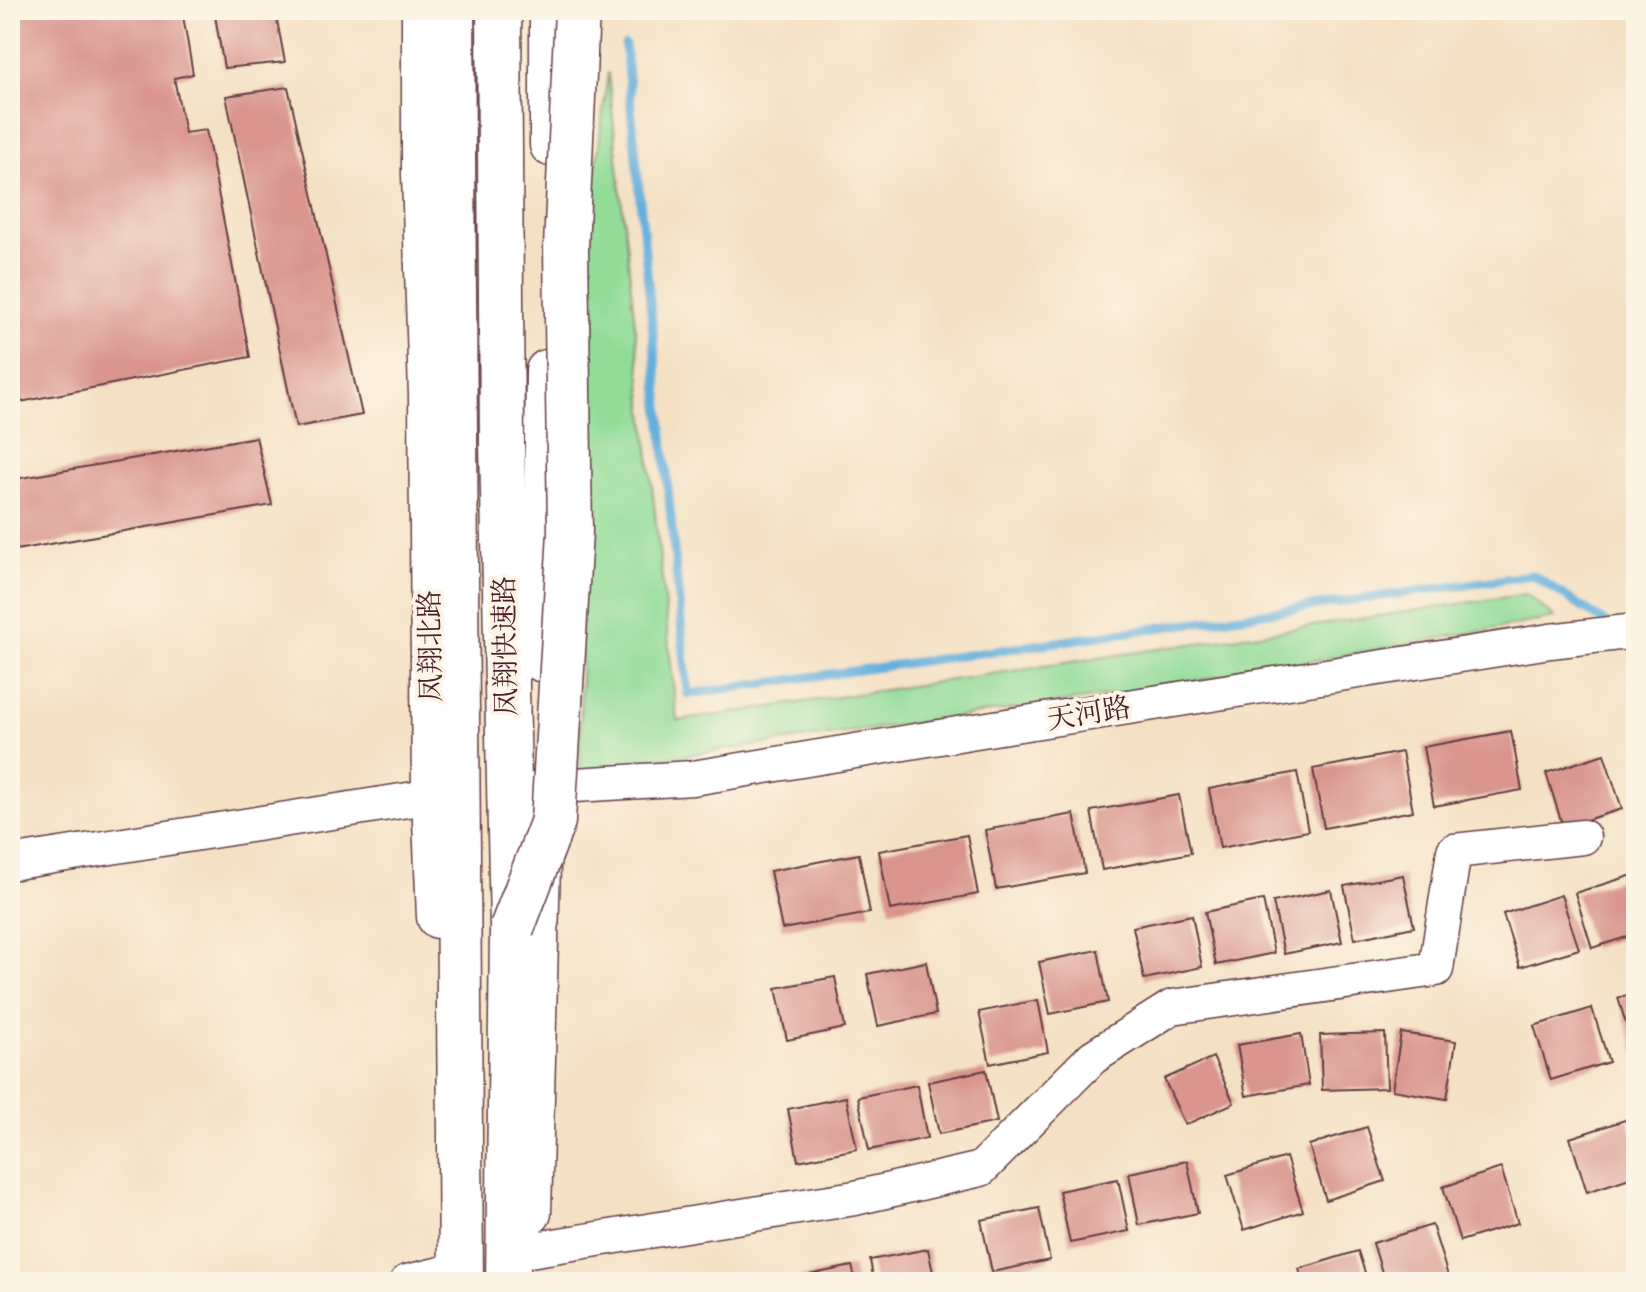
<svg xmlns="http://www.w3.org/2000/svg" width="1646" height="1292" font-family="'IM FELL DW Pica','Noto Serif SC',serif">
<style>
.grass{fill:#92dc98;stroke:#6e7e62;stroke-width:2}
.lines{fill:none;stroke-linecap:round;stroke-linejoin:round}
.stream{stroke:#64afdc;stroke-width:9}
.building{fill:#d9958e}
.minor-casing{stroke:#643c42;stroke-width:37}
.major-casing{stroke:#643c42;stroke-width:45}
.highway-casing{stroke:#643c42;stroke-width:47}
.minor{stroke:#fff;stroke-width:34}
.major{stroke:#fff;stroke-width:42}
.highway{stroke:#fff;stroke-width:44}
.highway-bridge-casing{stroke:#643c42;stroke-width:47;stroke-linecap:butt}
.highway-bridge{stroke:#fff;stroke-width:44}
.labels{text-anchor:middle;dominant-baseline:central;stroke-width:8;stroke-linejoin:round;paint-order:stroke}
.street-label{font-size:28px;fill:#4a1f2b;stroke:#fcf5e5}
</style>
<rect width="100%" height="100%" fill="#fcf5e5"/>
<filter id="ink" filterUnits="userSpaceOnUse"><feTurbulence type="fractalNoise" baseFrequency=".0125" numOctaves="2"/><feDisplacementMap in="SourceGraphic" scale="16" xChannelSelector="R" yChannelSelector="G"/><feConvolveMatrix kernelMatrix="1 2 1 2 8 2 1 2 1" color-interpolation-filters="sRGB"/></filter>
<filter id="wash" filterUnits="userSpaceOnUse"><feTurbulence type="fractalNoise" baseFrequency=".006" numOctaves="4" result="noise"/><feDisplacementMap in="SourceGraphic" scale="32" xChannelSelector="R" yChannelSelector="G"/><feGaussianBlur stdDeviation="1.8" result="paint"/><feColorMatrix in="noise" values="0 0 0 0 0 0 0 0 0 0 0 0 0 0 0 0 0 1.4 0 .05"/><feComposite in="paint" operator="in"/></filter>
<g filter="url(#wash)">
<rect width="100%" height="100%" fill="#f4e1c4"/>
<path class="grass" d="M608,72L677,721L1526,594L1555,618L1121,694L580,770L586,250Z"/>
<g class="lines">
<path class="stream" d="M625,45L688,694L1533,575L1606,623"/>
</g>
<g id="blocks">
<g class="building">
<path d="M10,10H182L193,74L174,78L185,133L206,130L250,357L10,404Z"/>
<path d="M214,10H275L285,62L224,68Z"/>
<path d="M288,87L362,415L296,427L226,96Z"/>
<path d="M256,437L272,505L10,551V480Z"/>
<path d="M1511,731L1522,790L1434,806L1423,747Z"/>
<path d="M1402,752L1413,811L1324,828L1313,769Z"/>
<path d="M1604,754L1622,809L1563,827L1546,773Z"/>
<path d="M1297,772L1308,831L1220,848L1209,789Z"/>
<path d="M1179,795L1191,853L1102,870L1091,811Z"/>
<path d="M1074,814L1085,873L996,889L985,830Z"/>
<path d="M967,835L978,894L890,910L879,851Z"/>
<path d="M859,854L870,913L782,929L770,871Z"/>
<path d="M1403,875L1414,927L1355,939L1344,886Z"/>
<path d="M1633,875L1636,883V934L1592,948L1575,893Z"/>
<path d="M1331,890L1342,942L1284,954L1273,902Z"/>
<path d="M1561,895L1579,949L1520,967L1503,914Z"/>
<path d="M1263,900L1274,953L1216,965L1205,912Z"/>
<path d="M1192,915L1202,967L1144,979L1133,927Z"/>
<path d="M1098,950L1108,1002L1050,1014L1039,962Z"/>
<path d="M926,962L936,1014L878,1026L867,974Z"/>
<path d="M835,977L845,1028L787,1040L776,988Z"/>
<path d="M1636,992V1052H1635L1618,998Z"/>
<path d="M1038,1000L1048,1052L990,1064L979,1012Z"/>
<path d="M1592,1008L1609,1062L1551,1080L1534,1026Z"/>
<path d="M1385,1033L1387,1088L1322,1090L1320,1035Z"/>
<path d="M1401,1033L1456,1041L1447,1099L1392,1090Z"/>
<path d="M1301,1034L1309,1085L1246,1096L1237,1045Z"/>
<path d="M1213,1057L1234,1103L1185,1125L1164,1079Z"/>
<path d="M986,1070L997,1122L939,1134L928,1082Z"/>
<path d="M917,1085L927,1138L869,1150L858,1097Z"/>
<path d="M846,1097L857,1149L798,1161L788,1109Z"/>
<path d="M1628,1119L1636,1144V1176L1587,1192L1570,1138Z"/>
<path d="M1367,1127L1385,1181L1326,1200L1309,1145Z"/>
<path d="M1286,1157L1303,1211L1244,1230L1227,1175Z"/>
<path d="M1187,1161L1198,1213L1139,1225L1129,1173Z"/>
<path d="M1501,1168L1518,1223L1460,1241L1443,1187Z"/>
<path d="M1118,1179L1129,1231L1070,1243L1059,1191Z"/>
<path d="M1039,1208L1050,1260L992,1272L981,1220Z"/>
<path d="M1432,1225L1449,1279L1438,1282H1385L1373,1243Z"/>
<path d="M928,1249L935,1282H874L870,1260Z"/>
<path d="M1358,1251L1368,1282H1303L1299,1269Z"/>
<path d="M852,1266L856,1282H795L794,1278Z"/>
</g>
</g>
</g>
<g filter="url(#ink)">
<use href="#blocks" fill-opacity="0" stroke="#643c42" stroke-width="2"/>
<g class="lines">
<defs>
<g id="minor">
<path d="M541,787L693,778L994,728L1550,641L1636,631"/>
<path d="M10,863L433,796"/>
<path d="M529,1250L855,1198L981,1169L1093,1057L1172,1007L1436,969L1454,851L1583,837"/>
<path d="M407,1282L445,1273"/>
</g>
<g id="major">
<path d="M423,10V174L430,395L433,796L438,917"/>
<path d="M551,145V10"/>
<path d="M543,661L547,371"/>
<path d="M530,1213L539,863"/>
</g>
<g id="highway">
<path d="M452,10L461,1282"/>
<path d="M499,10L502,443L512,928L508,1282"/>
</g>
</defs>
<use href="#minor" class="minor-casing"/>
<use href="#major" class="major-casing"/>
<use href="#highway" class="highway-casing"/>
<use href="#minor" class="minor"/>
<use href="#major" class="major"/>
<use href="#highway" class="highway"/>
<defs>
<path id="highway-bridge" d="M512,928L553,821L570,532L566,247L577,10"/>
</defs>
<use href="#highway-bridge" class="highway-bridge-casing"/>
<use href="#highway-bridge" class="highway-bridge"/>
</g>
</g>
<g class="labels">
<g class="street-label">
<text transform="translate(431 646) rotate(-91)">凤翔北路</text>
<text transform="translate(506 646) rotate(-91)">凤翔快速路</text>
<text transform="translate(1089 714) rotate(-9)">天河路</text>
</g>
</g>
<rect width="1646" height="1292" fill="none" stroke="#fcf5e5" stroke-width="40"/>
</svg>
